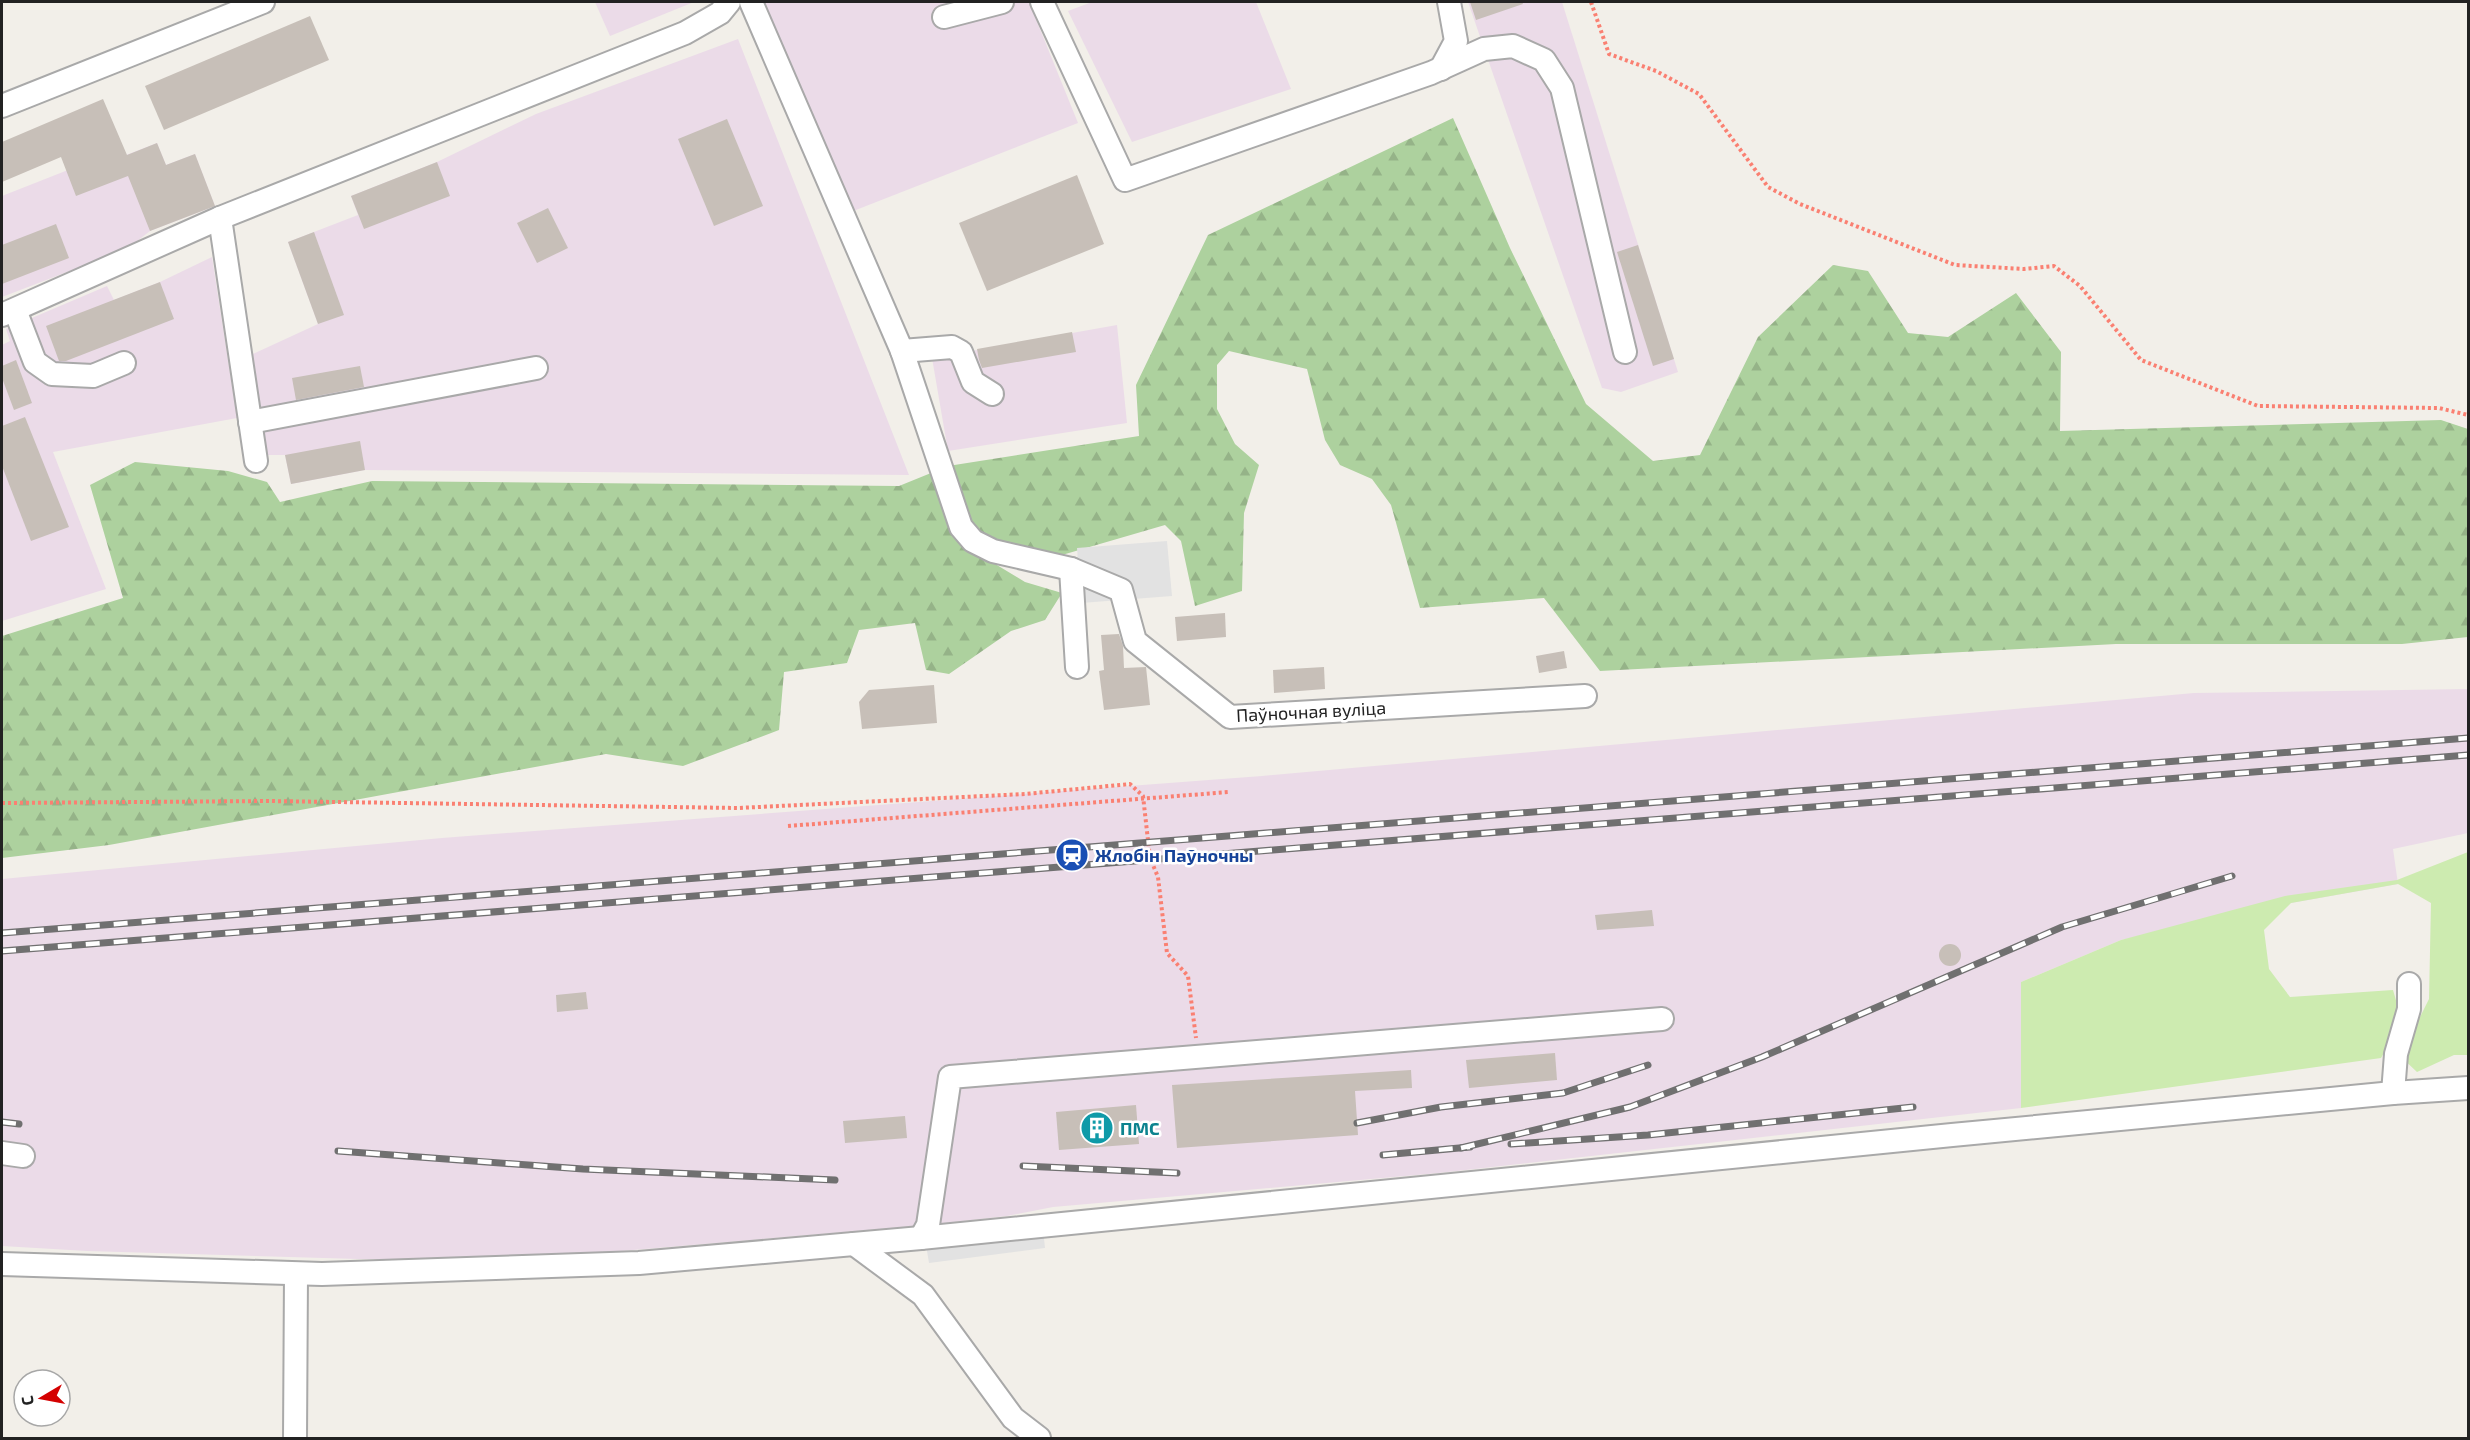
<svg xmlns="http://www.w3.org/2000/svg" width="2470" height="1440" font-family="'Exo 2',sans-serif">
<style>
.industrial{fill:#ebdbe8}
.grass{fill:#cdebb0}
.forest{fill:url(#forest-firs)}
.parking{fill:#e2e2e2}
.building{fill:#c7bfb8}
.lines{fill:none;stroke-linecap:round;stroke-linejoin:round}
.minor-casing{stroke:#a9a9a9;stroke-width:26}
.path{stroke:#fa8072;stroke-width:4;stroke-dasharray:3 3;stroke-linecap:butt}
.minor{stroke:#fff;stroke-width:22}
.rail-casing{stroke:#707070;stroke-width:7}
.rail{stroke:#fff;stroke-width:4.5;stroke-dasharray:14;stroke-linecap:butt}
.labels{text-anchor:middle;dominant-baseline:central;stroke-width:5;stroke-linejoin:round;paint-order:stroke}
.street-label{font-size:18px;fill:#222;stroke:#fff}
.transit-label{font-size:18px;font-weight:bold;fill:#164399;stroke:#fff;text-anchor:start}
.culture-label{font-size:18px;font-weight:bold;fill:#0d838f;stroke:#fff;text-anchor:start}
</style>
<defs>
<pattern id="forest-firs" width="22" height="20" patternUnits="userSpaceOnUse" patternTransform="scale(1.5)"><rect width="22" height="20" fill="#add19e"/><path d="M5 1l3.5 6h-7zM16 11l3.5 6h-7z" fill="#95b388"/></pattern>
</defs>
<rect width="100%" height="100%" fill="#f2efe9"/>
<g class="industrial">
<path d="M595,2H694L610,36Z"/>
<path d="M764,2H1029L1078,123L838,217L761,3Z"/>
<path d="M1092,2H1256L1291,89L1132,142L1068,11Z"/>
<path d="M1468,2H1562L1678,372L1621,392L1602,388Z"/>
<path d="M738,39L909,475L365,470L291,484L285,455H267L253,354L318,324L288,242L358,215L351,196L437,162L536,114Z"/>
<path d="M157,143L166,165L195,154L215,206L150,231L127,249L2,297V196L101,157H121Z"/>
<path d="M212,257L237,418L53,452L106,589L2,621V345L10,341L6,329L107,286L114,300L160,282Z"/>
<path d="M1117,325L1127,423L948,451L932,358Z"/>
<path d="M2468,689V833L2393,849L2398,884L2291,903L2121,940L2021,982V1108L1439,1173L1053,1207L1007,1216L928,1225L621,1251L466,1259H359L87,1251L2,1246V879L442,838L1262,776L2194,693Z"/>
</g>
<path class="grass" d="M2468,852V1055H2454L2417,1072L2399,1055L2403,1038L2417,1023L2429,999L2431,903L2398,884L2291,903L2264,930L2269,969L2290,997L2393,990L2402,1021L2381,1058L2021,1108V982L2121,940L2285,896L2397,880Z"/>
<g class="forest">
<path d="M1453,118L1510,248L1586,404L1653,461L1700,455L1758,337L1833,265L1868,271L1908,333L1948,337L2016,293L2061,352L2060,431L2441,420L2468,429V637L2402,644H2116L1600,671L1544,598L1420,608L1391,505L1372,479L1340,465L1325,440L1307,369L1229,351L1217,365V409L1235,444L1259,465L1244,513L1242,591L1195,606L1181,541L1165,525L1062,555L999,545L978,535L965,520L948,466L1139,436L1136,385L1208,235Z"/>
<path d="M135,462L228,471L267,482L280,502L372,481L899,486L931,473L957,541L1025,582L1062,593L1045,620L1011,631L949,674L926,670L915,623L859,630L847,663L784,672L779,730L683,766L606,754L109,845L2,858V636L123,598L90,485Z"/>
</g>
<g class="parking">
<path d="M1167,541L1172,596L1081,603L1077,548Z"/>
<path d="M1043,1229L1045,1248L929,1263L926,1245Z"/>
</g>
<g class="building">
<path d="M1470,2H1522L1523,4L1476,20Z"/>
<path d="M310,16L329,60L164,130L145,86Z"/>
<path d="M103,99L127,155L157,143L166,165L195,154L215,206L150,231L128,176L76,196L61,157L2,182V142Z"/>
<path d="M727,119L763,206L714,226L678,139Z"/>
<path d="M437,162L450,196L364,229L351,196Z"/>
<path d="M1077,175L1104,244L987,291L959,223Z"/>
<path d="M548,208L568,248L537,263L517,223Z"/>
<path d="M56,224L69,258L2,284V245Z"/>
<path d="M314,232L344,315L318,324L288,242Z"/>
<path d="M1638,245L1674,359L1653,366L1617,252Z"/>
<path d="M160,282L174,319L66,361H59L46,326Z"/>
<path d="M1072,332L1076,352L982,368L979,360L977,349Z"/>
<path d="M16,360L32,403L14,410L2,378V366Z"/>
<path d="M360,366L364,387L296,400L292,378Z"/>
<path d="M25,417L69,527L31,541L2,466V426Z"/>
<path d="M360,441L365,470L291,484L285,455Z"/>
<path d="M1225,613L1226,637L1177,641L1175,617Z"/>
<path d="M1119,634L1123,646L1124,668L1146,667L1150,705L1104,710L1099,671L1104,670L1101,635Z"/>
<path d="M1564,651L1567,668L1539,673L1536,656Z"/>
<path d="M1324,667L1325,689L1274,693L1273,670Z"/>
<path d="M934,685L937,723L862,729L859,702L869,690Z"/>
<path d="M1652,910L1654,926L1597,930L1595,915Z"/>
<circle cx="1950" cy="955" r="11"/>
<path d="M586,992L588,1009L557,1012L556,995Z"/>
<path d="M1555,1053L1557,1080L1469,1088L1466,1060Z"/>
<path d="M1411,1070L1412,1088L1355,1091L1358,1135L1177,1148L1172,1085Z"/>
<path d="M1136,1105L1139,1144L1059,1150L1056,1112Z"/>
<path d="M905,1116L907,1138L845,1143L843,1121Z"/>
</g>
<g class="lines">
<defs>
<g id="minor">
<path d="M751,2L902,351L961,527L973,541L993,551L1071,569L1121,590L1135,641L1230,717L1585,696"/>
<path d="M1042,2L1125,180L1431,73L1484,49L1513,46L1544,60L1562,88L1625,352"/>
<path d="M944,17L1002,2"/>
<path d="M1441,69L1456,41L1449,2"/>
<path d="M2,106L263,2"/>
<path d="M220,218L256,461"/>
<path d="M15,310L35,362L52,374L93,376L124,363"/>
<path d="M2,315L220,218L685,33L720,13L729,2"/>
<path d="M902,351L952,347L961,352L973,382L992,394"/>
<path d="M250,422L536,368"/>
<path d="M1071,569L1077,667"/>
<path d="M2393,1093L2396,1054L2409,1009V984"/>
<path d="M2,1153L23,1156"/>
<path d="M921,1238L928,1225L950,1077L1662,1019"/>
<path d="M854,1244L923,1295L1013,1418L1039,1438"/>
<path d="M2,1264L322,1274L639,1263L921,1238L1952,1135L2393,1093L2468,1088"/>
<path d="M295,1438L296,1274"/>
</g>
</defs>
<use href="#minor" class="minor-casing"/>
<g class="path">
<path d="M1591,2L1609,54L1656,71L1699,94L1768,187L1800,204L1955,265L2024,269L2054,266L2080,286L2141,360L2258,406L2439,408L2468,415"/>
<path d="M2,803L269,801L738,808L1025,794L1130,784L1143,796L1150,858L1158,877L1167,953L1188,976L1196,1038"/>
<path d="M788,826L1229,792"/>
</g>
<use href="#minor" class="minor"/>
<defs>
<g id="rail">
<path d="M2,933L2468,738"/>
<path d="M2,951L2468,755"/>
<path d="M2,1122L19,1124"/>
<path d="M1357,1123L1441,1107L1563,1093L1648,1065"/>
<path d="M1511,1144L1648,1135L1913,1107"/>
<path d="M1461,1148L1630,1107L1762,1057L2062,927L2232,876"/>
<path d="M338,1151L583,1169L835,1180"/>
<path d="M1383,1155L1470,1147"/>
<path d="M1023,1166L1177,1173"/>
</g>
</defs>
<use href="#rail" class="rail-casing"/>
<use href="#rail" class="rail"/>
</g>
<defs>
<symbol id="station-disc" viewBox="-11 -11 22 22"><circle r="9.5" fill="#1a4fb4" stroke="#fff"/><path d="M-3-6H3Q5-6 5-4V2Q5 4 3 4L4.5 6H3L1.5 4h-3L-3 6H-4.5L-3 4Q-5 4-5 2V-4Q-5-6-3-6ZM-3.5-4v3h7v-3ZM-3.5 1v1.5H-2V1ZM2 1v1.5H3.5V1Z" fill="#fff"/></symbol>
<symbol id="building-disc" viewBox="-11 -11 22 22"><circle r="9.5" fill="#0f9aa8" stroke="#fff"/><path d="M-4-6H4V6H1V3H-1V6H-4ZM-2.5-4.3h1.7v1.8h-1.7ZM.8-4.3h1.7v1.8H.8ZM-2.5-1h1.7V.8h-1.7ZM.8-1h1.7V.8H.8Z" fill="#fff"/></symbol>
</defs>
<g fill-rule="evenodd">
<use href="#station-disc" x="1053" y="836" width="38" height="38"/>
<use href="#building-disc" x="1078" y="1109" width="38" height="38"/>
</g>
<g class="labels">
<g class="street-label">
<text transform="translate(1311 711) rotate(-3)">Паўночная вуліца</text>
</g>
<g class="transit-label">
<text x="1095" y="855">Жлобін Паўночны</text>
</g>
<g class="culture-label">
<text x="1120" y="1128">ПМС</text>
</g>
</g>
<rect width="2470" height="1440" fill="none" stroke="#222222" stroke-width="6"/>
<g transform="translate(42 1398) rotate(260)"><circle r="28" fill="#ffffff" stroke="#a7a7a7" stroke-width="1.5"/>
<path d="M0-4.5L10 22L0 15L-10 22Z" fill="#d40000"/>
<text y="-9" font-size="16" font-weight="bold" text-anchor="middle" fill="#222222">С</text>
</g>
</svg>
